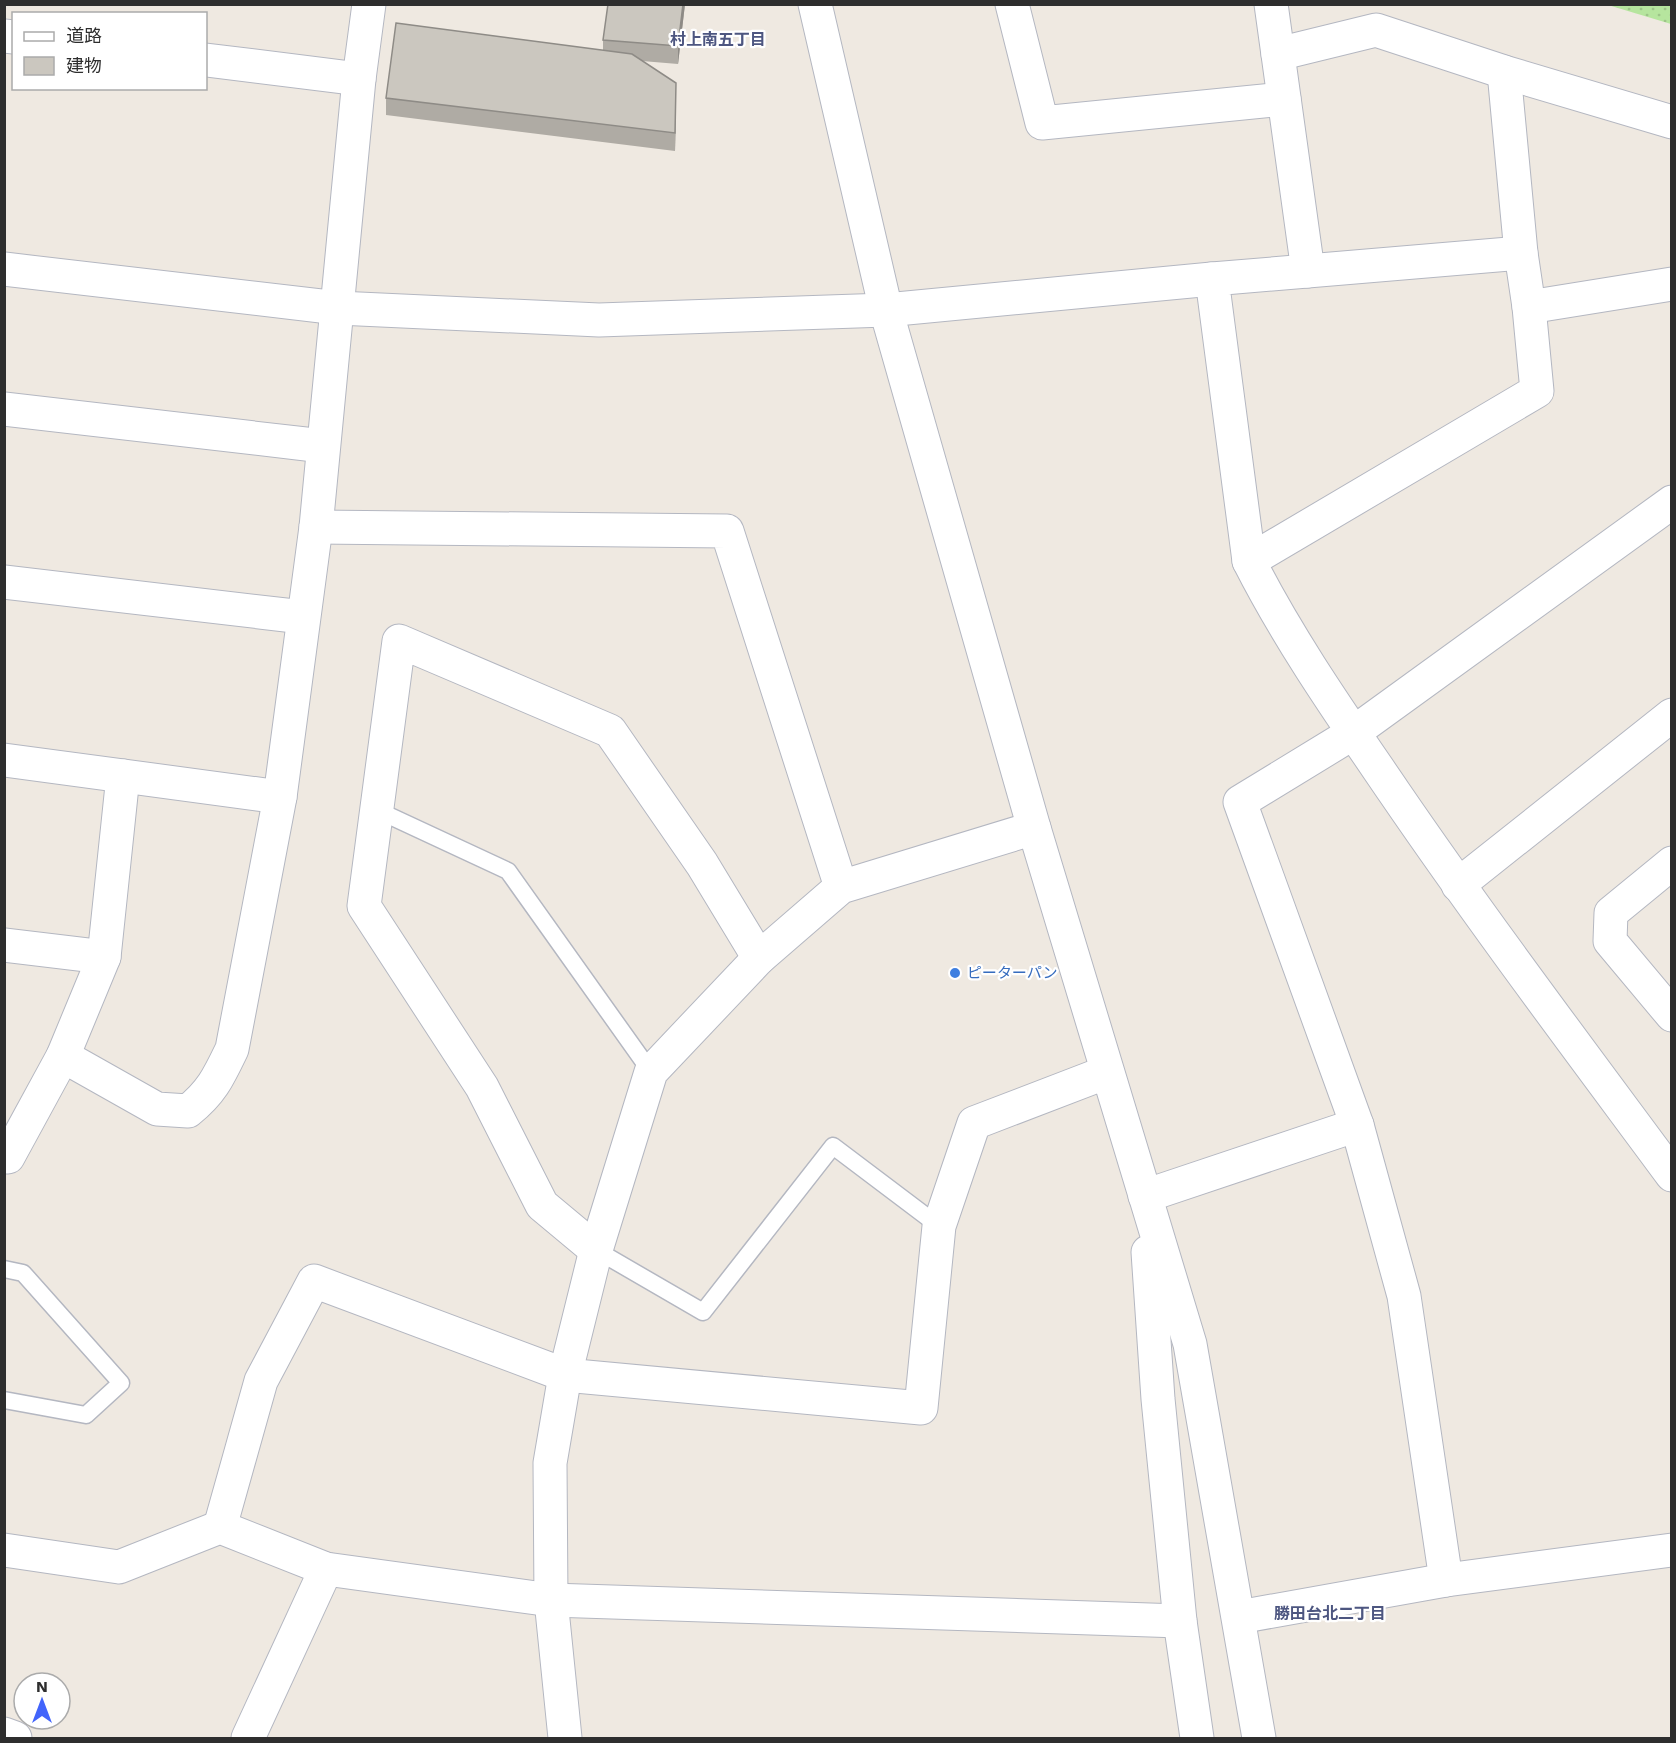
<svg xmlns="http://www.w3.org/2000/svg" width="1676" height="1743" font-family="'Work Sans','Noto Sans JP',sans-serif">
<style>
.grass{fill:url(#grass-dots)}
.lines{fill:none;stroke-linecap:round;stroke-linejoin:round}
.service-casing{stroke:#b4b7c1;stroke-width:19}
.minor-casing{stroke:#b4b7c1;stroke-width:35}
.tertiary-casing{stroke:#b4b7c1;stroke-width:35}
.service{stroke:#fff;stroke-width:16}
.minor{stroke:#fff;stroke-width:33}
.tertiary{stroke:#fff;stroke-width:33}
.wall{fill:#afaba4}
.shaded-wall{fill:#8e8b86}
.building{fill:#cbc7bf;stroke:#8e8b86;stroke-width:1.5}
.shop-dot{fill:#3f7fe0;stroke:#fff;stroke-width:2}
.labels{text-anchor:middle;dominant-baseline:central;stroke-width:4.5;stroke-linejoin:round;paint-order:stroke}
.shop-label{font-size:15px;fill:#366cbe;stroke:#fff;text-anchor:start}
.neighbourhood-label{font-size:16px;font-weight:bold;fill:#4d5680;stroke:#fff}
</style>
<defs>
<pattern id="grass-dots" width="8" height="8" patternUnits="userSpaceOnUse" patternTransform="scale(1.5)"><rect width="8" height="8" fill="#b6e59e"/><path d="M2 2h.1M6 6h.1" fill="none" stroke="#9dc588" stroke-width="1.8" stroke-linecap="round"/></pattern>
</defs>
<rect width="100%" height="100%" fill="#efe9e1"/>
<path class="grass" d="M1608,5H1671V24Z"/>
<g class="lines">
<defs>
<g id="service">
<path d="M377,810L508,871L651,1072"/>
<path d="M596,1250L703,1312L833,1146L939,1226"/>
<path d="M4,1269L23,1273L121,1383L86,1415L4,1400"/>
</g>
<g id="minor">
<path d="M1012,4L1042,123L1284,99"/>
<path d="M1271,4L1308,271"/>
<path d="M4,36L14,37"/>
<path d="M1278,54L1376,30L1504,72L1672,122"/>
<path d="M206,60L359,79"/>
<path d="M1521,253L1212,279L1249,561C1290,642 1343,717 1394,792C1483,922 1578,1048 1672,1175"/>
<path d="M1529,307L1672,284"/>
<path d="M4,409L323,446"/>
<path d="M316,527L727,531L841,887"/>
<path d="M1249,561L1537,391L1529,307L1521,253L1504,72"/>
<path d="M4,582L303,617"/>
<path d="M4,760L280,797"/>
<path d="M1672,863L1611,913L1610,941L1672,1015"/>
<path d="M1458,885L1672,715"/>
<path d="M4,945L104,957"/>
<path d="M63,1056L157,1109L188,1111C212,1092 219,1076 232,1049L280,797L316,527L359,79L369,4"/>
<path d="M4,1156L8,1157L63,1056L104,957L123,776"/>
<path d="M1145,1196L1357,1125"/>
<path d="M596,1250L542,1205L482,1087L364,906L399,641L610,731L702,864L759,958"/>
<path d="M220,1527L261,1381L314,1281L565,1375L921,1408L939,1226L974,1123L1107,1072"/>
<path d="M4,1550L119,1567L220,1527L326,1569L551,1600L1180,1621"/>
<path d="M1446,1580L1404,1296L1357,1125L1240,802L1353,733L1672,502"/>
<path d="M1239,1617L1446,1580L1672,1550"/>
<path d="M4,1734L15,1738"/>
<path d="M248,1738L326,1569"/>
<path d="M565,1738L551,1600L550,1463L565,1375L596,1250L651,1072L759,958L841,887L1034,828"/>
</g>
<g id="tertiary">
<path d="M815,4L886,310L1034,828L1190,1344L1259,1738"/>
<path d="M4,269L338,308L599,320L886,310L1212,279"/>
<path d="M1148,1252L1158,1399L1180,1621L1197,1738"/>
</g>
</defs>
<use href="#service" class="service-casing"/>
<use href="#minor" class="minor-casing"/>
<use href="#tertiary" class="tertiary-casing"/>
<use href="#service" class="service"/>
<use href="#minor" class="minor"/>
<use href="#tertiary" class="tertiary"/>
</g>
<path class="wall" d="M685,4L678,64L642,61L676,101L675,151L386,115V98L603,51V40Z"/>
<g class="shaded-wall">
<path d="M683,4H685L678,64V46Z"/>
<path d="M676,83V101L675,151V133Z"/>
</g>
<g class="building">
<path d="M608,4H683L678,46L603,40Z"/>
<path d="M396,23L632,54L676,83L675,133L386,98Z"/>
</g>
<circle class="shop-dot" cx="955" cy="973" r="6"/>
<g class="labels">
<g class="shop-label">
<text x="967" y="973">ピーターパン</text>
</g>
<g class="neighbourhood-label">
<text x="718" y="39">村上南五丁目</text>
<text x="1330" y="1613">勝田台北二丁目</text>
</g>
</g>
<rect width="1676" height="1743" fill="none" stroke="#2e2e2e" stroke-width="12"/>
<rect x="12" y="12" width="195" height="78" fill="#ffffff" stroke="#ababab" stroke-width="1.5"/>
<rect x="24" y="32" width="30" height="9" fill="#ffffff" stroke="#ababab" stroke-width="1.5"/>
<text x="66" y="42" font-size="18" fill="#2e2e2e">道路</text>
<rect x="24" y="57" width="30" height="18" fill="#cbc7bf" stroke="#ababab" stroke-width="1.5"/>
<text x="66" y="72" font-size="18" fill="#2e2e2e">建物</text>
<g transform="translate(42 1701)"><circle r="28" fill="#ffffff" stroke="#ababab" stroke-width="1.5"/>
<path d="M0-4.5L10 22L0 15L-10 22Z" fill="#4264fb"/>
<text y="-9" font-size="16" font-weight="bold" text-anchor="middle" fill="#2e2e2e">N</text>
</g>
</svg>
